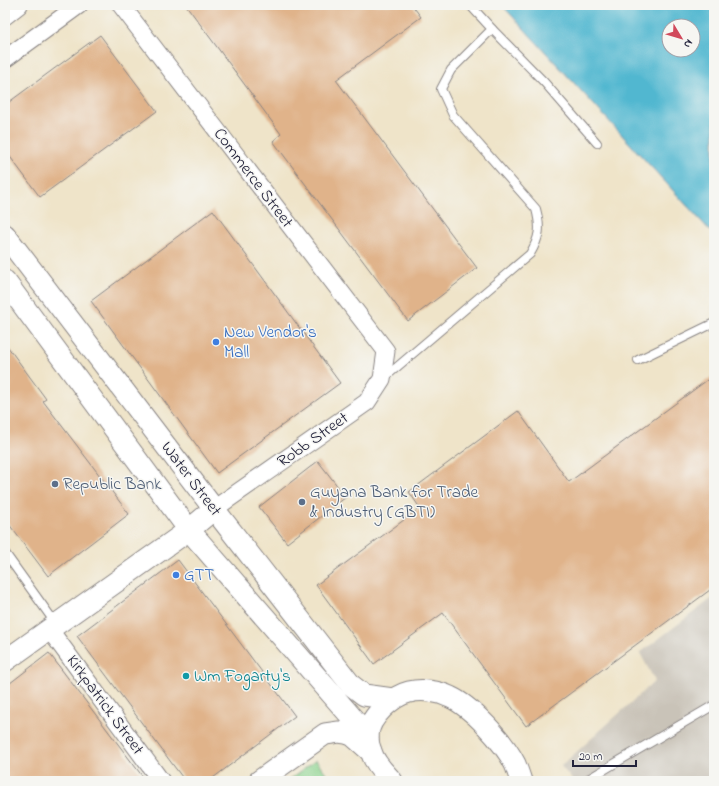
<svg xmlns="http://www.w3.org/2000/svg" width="719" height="786" font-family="'Indie Flower',sans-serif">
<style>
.industrial{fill:#c9c3b8}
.green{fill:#8cd38e;stroke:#577a64}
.water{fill:#51b7d0;stroke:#3a6c86;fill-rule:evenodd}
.building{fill:#e0b38a}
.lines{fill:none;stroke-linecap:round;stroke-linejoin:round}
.service-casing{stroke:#888382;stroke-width:10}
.minor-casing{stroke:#888382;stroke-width:19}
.tertiary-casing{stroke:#888382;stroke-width:23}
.service{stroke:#fff;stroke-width:8}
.minor{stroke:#fff;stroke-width:17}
.tertiary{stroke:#fff;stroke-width:21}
.shop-dot{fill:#3f7fe0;stroke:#f6f6f2;stroke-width:1.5}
.service-dot{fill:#5c6f8a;stroke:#f6f6f2;stroke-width:1.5}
.culture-dot{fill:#0f9aa8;stroke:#f6f6f2;stroke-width:1.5}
.labels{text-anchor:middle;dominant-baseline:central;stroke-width:3;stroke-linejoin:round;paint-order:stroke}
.street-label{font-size:17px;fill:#22223b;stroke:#f6f6f2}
.shop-label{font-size:17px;fill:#366cbe;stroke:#f6f6f2;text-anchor:start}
.service-label{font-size:17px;fill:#4e5e75;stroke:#f6f6f2;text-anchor:start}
.culture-label{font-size:17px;fill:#0d838f;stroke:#f6f6f2;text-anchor:start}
</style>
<rect width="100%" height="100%" fill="#f6f6f2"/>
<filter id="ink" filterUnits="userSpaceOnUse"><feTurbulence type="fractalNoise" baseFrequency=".025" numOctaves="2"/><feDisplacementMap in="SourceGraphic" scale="8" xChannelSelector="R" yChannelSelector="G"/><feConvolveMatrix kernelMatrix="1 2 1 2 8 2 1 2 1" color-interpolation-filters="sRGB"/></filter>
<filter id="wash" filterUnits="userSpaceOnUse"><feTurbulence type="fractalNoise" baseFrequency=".012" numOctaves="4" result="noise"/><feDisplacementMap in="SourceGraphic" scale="16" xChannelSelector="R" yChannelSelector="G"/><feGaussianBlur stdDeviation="0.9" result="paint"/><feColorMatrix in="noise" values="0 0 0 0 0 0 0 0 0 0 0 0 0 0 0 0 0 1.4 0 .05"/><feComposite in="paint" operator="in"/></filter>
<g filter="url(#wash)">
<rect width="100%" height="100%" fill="#efe4c9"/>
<path class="industrial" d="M714,597V781H573L561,766L655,681L640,653Z"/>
<path class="green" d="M316,760L332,781H288Z"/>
<path class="water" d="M502,5H714V235ZM669,26H693V50H669Z"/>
<g id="blocks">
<g class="building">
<path d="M186,5H412L421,17L336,80L477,268L408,321L273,141L281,134Z"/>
<path d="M100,35L157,111L40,197L5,150V105Z"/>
<path d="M213,210L340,383L217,473L91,301Z"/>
<path d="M5,343L46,399L43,401L129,514L48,576L5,519Z"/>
<path d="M714,375V587L526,726L443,613L374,664L316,585L420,508L409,492L518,411L569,482Z"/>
<path d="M318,461L346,497L287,543L259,507Z"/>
<path d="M178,560L295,716L209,781H185L77,636Z"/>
<path d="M49,653L146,781H5V687Z"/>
</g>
</g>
</g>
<g filter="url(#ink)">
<use href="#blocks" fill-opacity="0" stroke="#888382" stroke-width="1"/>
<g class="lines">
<defs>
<g id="service">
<path d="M492,29L544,82L597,143"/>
<path d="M638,360L714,323"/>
<path d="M384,378L530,254C540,237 541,228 536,209L453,115L441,89L451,70L492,29L470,5"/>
<path d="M5,553L56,624"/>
<path d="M585,781L714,705"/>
</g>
<g id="minor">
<path d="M121,5L386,351L382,379L367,402L214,509"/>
<path d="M5,16L19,5"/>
<path d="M5,59L79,5"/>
<path d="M49,629L161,781"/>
</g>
<g id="tertiary">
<path d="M5,235L214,509L351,685L364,695L393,699"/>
<path d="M5,281L189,530L368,736"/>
<path d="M5,661L189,530L214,509"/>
<path d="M259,781L325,734L339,732L346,733L352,735L369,750"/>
<path d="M392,781C384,772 374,763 371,751C369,747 368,741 368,736C368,718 392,696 409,692C422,689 438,691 450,697C472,707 504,742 515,764C517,769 519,775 521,781"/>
</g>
</defs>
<use href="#service" class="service-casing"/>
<use href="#minor" class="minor-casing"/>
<use href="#tertiary" class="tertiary-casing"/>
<use href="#service" class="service"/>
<use href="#minor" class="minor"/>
<use href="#tertiary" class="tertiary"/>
</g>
</g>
<g class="shop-dot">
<circle cx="216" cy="342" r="4"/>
<circle cx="176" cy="575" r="4"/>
</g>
<g class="service-dot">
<circle cx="55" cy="484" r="4"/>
<circle cx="302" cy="502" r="4"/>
</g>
<circle class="culture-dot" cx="186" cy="676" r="4"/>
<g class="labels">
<g class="street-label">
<text transform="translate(253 178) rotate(53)">Commerce Street</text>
<text transform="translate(313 440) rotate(-35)">Robb Street</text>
<text transform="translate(191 479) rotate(53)">Water Street</text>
<text transform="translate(105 705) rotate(54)">Kirkpatrick Street</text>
</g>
<g class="shop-label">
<text x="224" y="332">New Vendor's<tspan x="224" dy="20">Mall</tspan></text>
<text x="184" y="575">GTT</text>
</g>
<g class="service-label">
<text x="63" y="484">Republic Bank</text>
<text x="310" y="492">Guyana Bank for Trade<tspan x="310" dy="20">&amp; Industry (GBTI)</tspan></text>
</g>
<g class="culture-label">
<text x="194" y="676">Wm Fogarty's</text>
</g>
</g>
<rect width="719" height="786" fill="none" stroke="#f6f6f2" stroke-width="20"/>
<g transform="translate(681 38) rotate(128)"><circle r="19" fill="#f6f6f2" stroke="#a1a1a9"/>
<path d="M0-3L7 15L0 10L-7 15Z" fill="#d1495b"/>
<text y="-6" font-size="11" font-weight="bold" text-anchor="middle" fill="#22223b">N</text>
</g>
<path d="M573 760v6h63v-6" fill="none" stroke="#22223b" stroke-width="2"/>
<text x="579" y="760" font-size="12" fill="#22223b" stroke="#f6f6f2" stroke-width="3" paint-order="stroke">20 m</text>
</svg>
